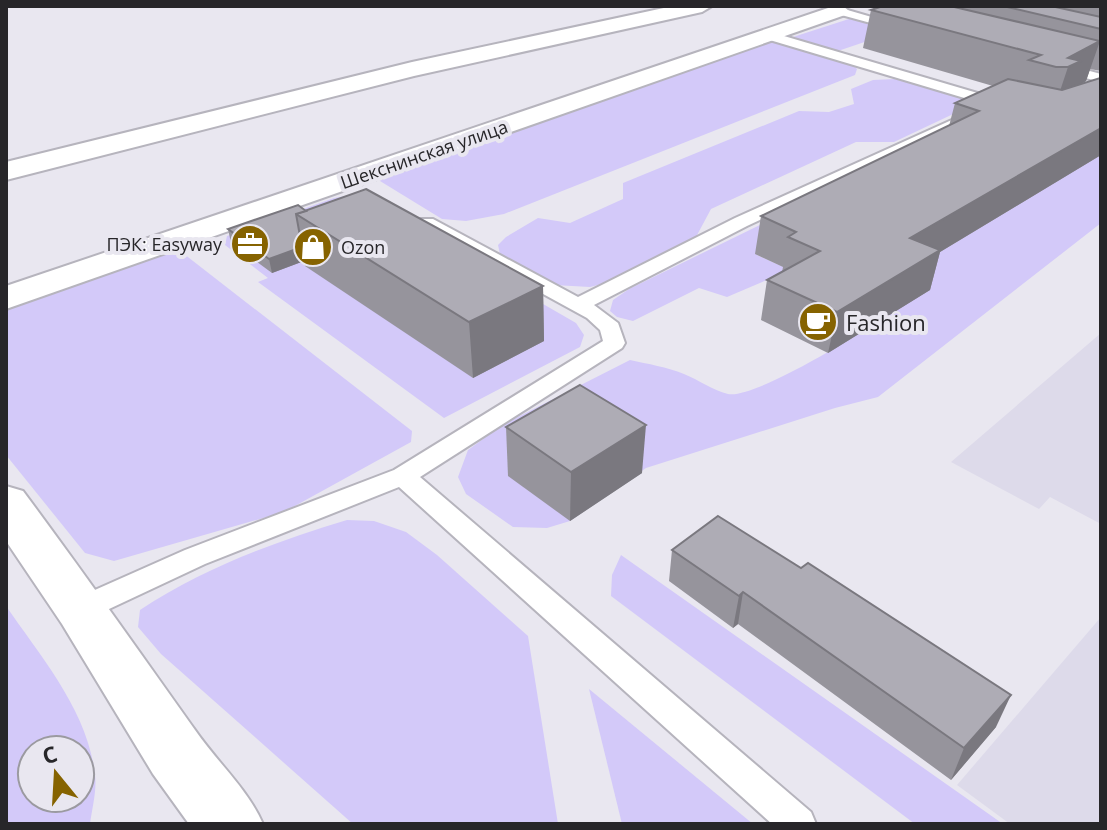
<svg xmlns="http://www.w3.org/2000/svg" width="1107" height="830" font-family="'Open Sans',sans-serif">
<style>
.built{fill:#dddaea}
.green{fill:#d3c9f9;fill-rule:evenodd}
.lines{fill:none;stroke-linecap:round;stroke-linejoin:round}
.service-casing{stroke:#b6b4bd;stroke-width:4}
.minor-casing{stroke:#b6b4bd;stroke-width:4}
.tertiary-casing{stroke:#b6b4bd;stroke-width:4}
.service{fill:#fff;fill-rule:evenodd}
.minor{fill:#fff;fill-rule:evenodd}
.tertiary{fill:#fff;fill-rule:evenodd}
.wall{fill:#96949c}
.shaded-wall{fill:#7a787f}
.building{fill:#aeacb5;stroke:#7a787f;stroke-width:2}
.labels{text-anchor:middle;dominant-baseline:central;stroke-width:8;stroke-linejoin:round;paint-order:stroke}
.far-street-label{font-size:18px;fill:#272629;stroke:#e9e7f0}
.far-poi-label{font-size:18px;fill:#272629;stroke:#e9e7f0;text-anchor:end}
.poi-label{font-size:22px;fill:#272629;stroke:#e9e7f0;text-anchor:start}
</style>
<rect width="100%" height="100%" fill="#e9e7f0"/>
<g class="built">
<path d="M1101,333V524L1050,497L1039,509L951,462Z"/>
<path d="M1101,617V824H1010L957,785Z"/>
</g>
<g class="green">
<path d="M852,18L897,31L835,52L790,38Z"/>
<path d="M768,42H779L852,64L857,69L855,75L504,214L466,221L442,219L380,181V177L388,173Z"/>
<path d="M895,79L959,97L966,100L968,107L894,142H856L711,209L696,237L610,282L590,287L554,285L500,254L498,245L506,237L538,218L570,223L623,199V183L799,111L829,112L854,104L851,89L873,80Z"/>
<path d="M944,135L757,255L790,270L727,297L699,288L633,321L617,317L610,311L613,300L629,289Z"/>
<path d="M1098,150L1101,151V223L878,397L835,408L646,468L570,521L547,528L513,527L466,494L458,477L468,450L502,425L630,360C648,364 667,367 684,374C699,380 712,390 728,394C754,399 852,338 877,323L849,307L1088,162Z"/>
<path d="M346,196L359,198L576,323L584,335L580,347L444,418L258,282L268,278L225,245L227,236L334,198Z"/>
<path d="M175,247L412,431L411,442L284,512L114,561L85,553L6,455V306Z"/>
<path d="M347,520L374,521L406,532L437,555L528,636L558,824H353L161,654L138,627L140,610C204,568 274,542 347,520Z"/>
<path d="M621,555L1003,824H915L611,596L612,575Z"/>
<path d="M6,606C41,657 88,711 95,775C97,790 92,809 90,824H6ZM32,750H80V798H32Z"/>
<path d="M589,689L753,824H622Z"/>
</g>
<g class="lines">
<defs>
<g id="service">
<path d="M833,6H845L844,9L906,27L900,31L834,13Z"/>
<path d="M767,31L1008,102L1010,105L1003,109L998,108L763,38L761,35Z"/>
<path d="M1056,62L1101,74V82L1051,69L1049,66Z"/>
<path d="M976,109L983,113L981,116L747,226L594,305L618,323L625,343L622,348L420,477L811,812L816,824H772L399,487L205,564L92,617L81,621L70,617L66,609L70,601L185,550L394,470L603,341L600,330L587,318L421,227L418,223L421,219H433L578,297L735,218Z"/>
</g>
<g id="minor">
<path d="M673,6H712L702,12L414,76L6,180V162L412,62Z"/>
<path d="M843,6L849,11L845,15L6,309V286L831,7Z"/>
</g>
<path id="tertiary" d="M6,486L23,491C82,570 138,650 195,730C217,762 247,788 263,824H189L153,774L62,624L6,541Z"/>
</defs>
<use href="#service" class="service-casing"/>
<use href="#minor" class="minor-casing"/>
<use href="#tertiary" class="tertiary-casing"/>
<use href="#service" class="service"/>
<use href="#minor" class="minor"/>
<use href="#tertiary" class="tertiary"/>
</g>
<g class="wall">
<path d="M883,6H1101V71L1090,69L1086,81L1082,84L1101,78V155L940,252L930,290L828,353L761,320L767,280L782,272L783,267L755,254L761,216L949,126L955,103L993,86L863,48L871,10Z"/>
<path d="M306,211L543,286L544,341L473,378L305,266L304,261L272,273L231,243L228,229Z"/>
<path d="M506,427L642,473L570,521L508,476Z"/>
<path d="M672,550L996,727L951,780L738,624L733,628L669,581Z"/>
</g>
<g class="shaded-wall">
<path d="M1100,41L1086,81L1071,90L1054,109L1068,67V58Z"/>
<path d="M1101,128V155L940,252L930,290L828,353L837,312L910,238Z"/>
<path d="M302,247L304,261L272,273L269,259Z"/>
<path d="M543,286L544,341L473,378L469,322Z"/>
<path d="M646,425L642,473L570,521L571,472Z"/>
<path d="M743,592L738,624L733,628L739,596Z"/>
<path d="M1011,695L996,727L951,780L964,748Z"/>
</g>
<g class="building">
<path d="M883,6H950L1100,41L1068,58L1081,61L1068,67H1056L1029,60L1041,55L871,10Z"/>
<path d="M1003,6H1051L1101,17V29Z"/>
<path d="M1100,78L1101,128L910,238L940,250L837,312L767,280L820,251L788,237L796,232L761,216L979,111L955,103L1008,79L1062,90Z"/>
<path d="M366,189L543,286L469,322L296,214Z"/>
<path d="M298,205L306,211L296,214L302,247L269,259L228,229Z"/>
<path d="M580,385L646,425L571,472L506,427Z"/>
<path d="M718,516L801,568L808,563L1011,695L964,748L743,592L739,596L672,550Z"/>
</g>
<defs>
<symbol id="office-disc" viewBox="-11 -11 22 22"><circle r="9.5" fill="#866300" stroke="#e9e7f0"/><path d="M-6-3h4V-5.5h4V-3h4V5H-6ZM-1-4.5V-3h2v-1.5ZM-6 0V1H6V0Z" fill="#fff"/></symbol>
<symbol id="shop-disc" viewBox="-11 -11 22 22"><circle r="9.5" fill="#866300" stroke="#e9e7f0"/><path d="M-5-2.5h2.3a2.7 3.5 0 0 1 5.4 0H5L5.5 6h-11ZM-1.5-2.5h3a1.5 2.3 0 0 0-3 0Z" fill="#fff"/></symbol>
<symbol id="cafe-disc" viewBox="-11 -11 22 22"><circle r="9.5" fill="#866300" stroke="#e9e7f0"/><path d="M-5.5-4.5H6V0H3Q3 3.5 0 3.5H-2.5Q-5.5 3.5-5.5 0ZM3-3.2v2h1.7v-2ZM-6 4.5H4V6H-6Z" fill="#fff"/></symbol>
</defs>
<g fill-rule="evenodd">
<use href="#office-disc" x="228" y="222" width="44" height="44"/>
<use href="#shop-disc" x="291" y="225" width="44" height="44"/>
<use href="#cafe-disc" x="796" y="300" width="44" height="44"/>
</g>
<g class="labels">
<g class="far-street-label">
<text transform="translate(424 154) rotate(-19)">Шекснинская улица</text>
</g>
<g class="far-poi-label">
<text x="222" y="244">ПЭК: Easyway</text>
<text x="341" y="247" text-anchor="start">Ozon</text>
</g>
<g class="poi-label">
<text x="846" y="322">Fashion</text>
</g>
</g>
<rect width="1107" height="830" fill="none" stroke="#272629" stroke-width="16"/>
<g transform="translate(56 774) rotate(342)"><circle r="38" fill="#e9e7f0" stroke="#9b9aa0" stroke-width="2"/>
<path d="M0-6L14 30L0 20L-14 30Z" fill="#866300"/>
<text y="-12" font-size="22" font-weight="bold" text-anchor="middle" fill="#272629">С</text>
</g>
</svg>
